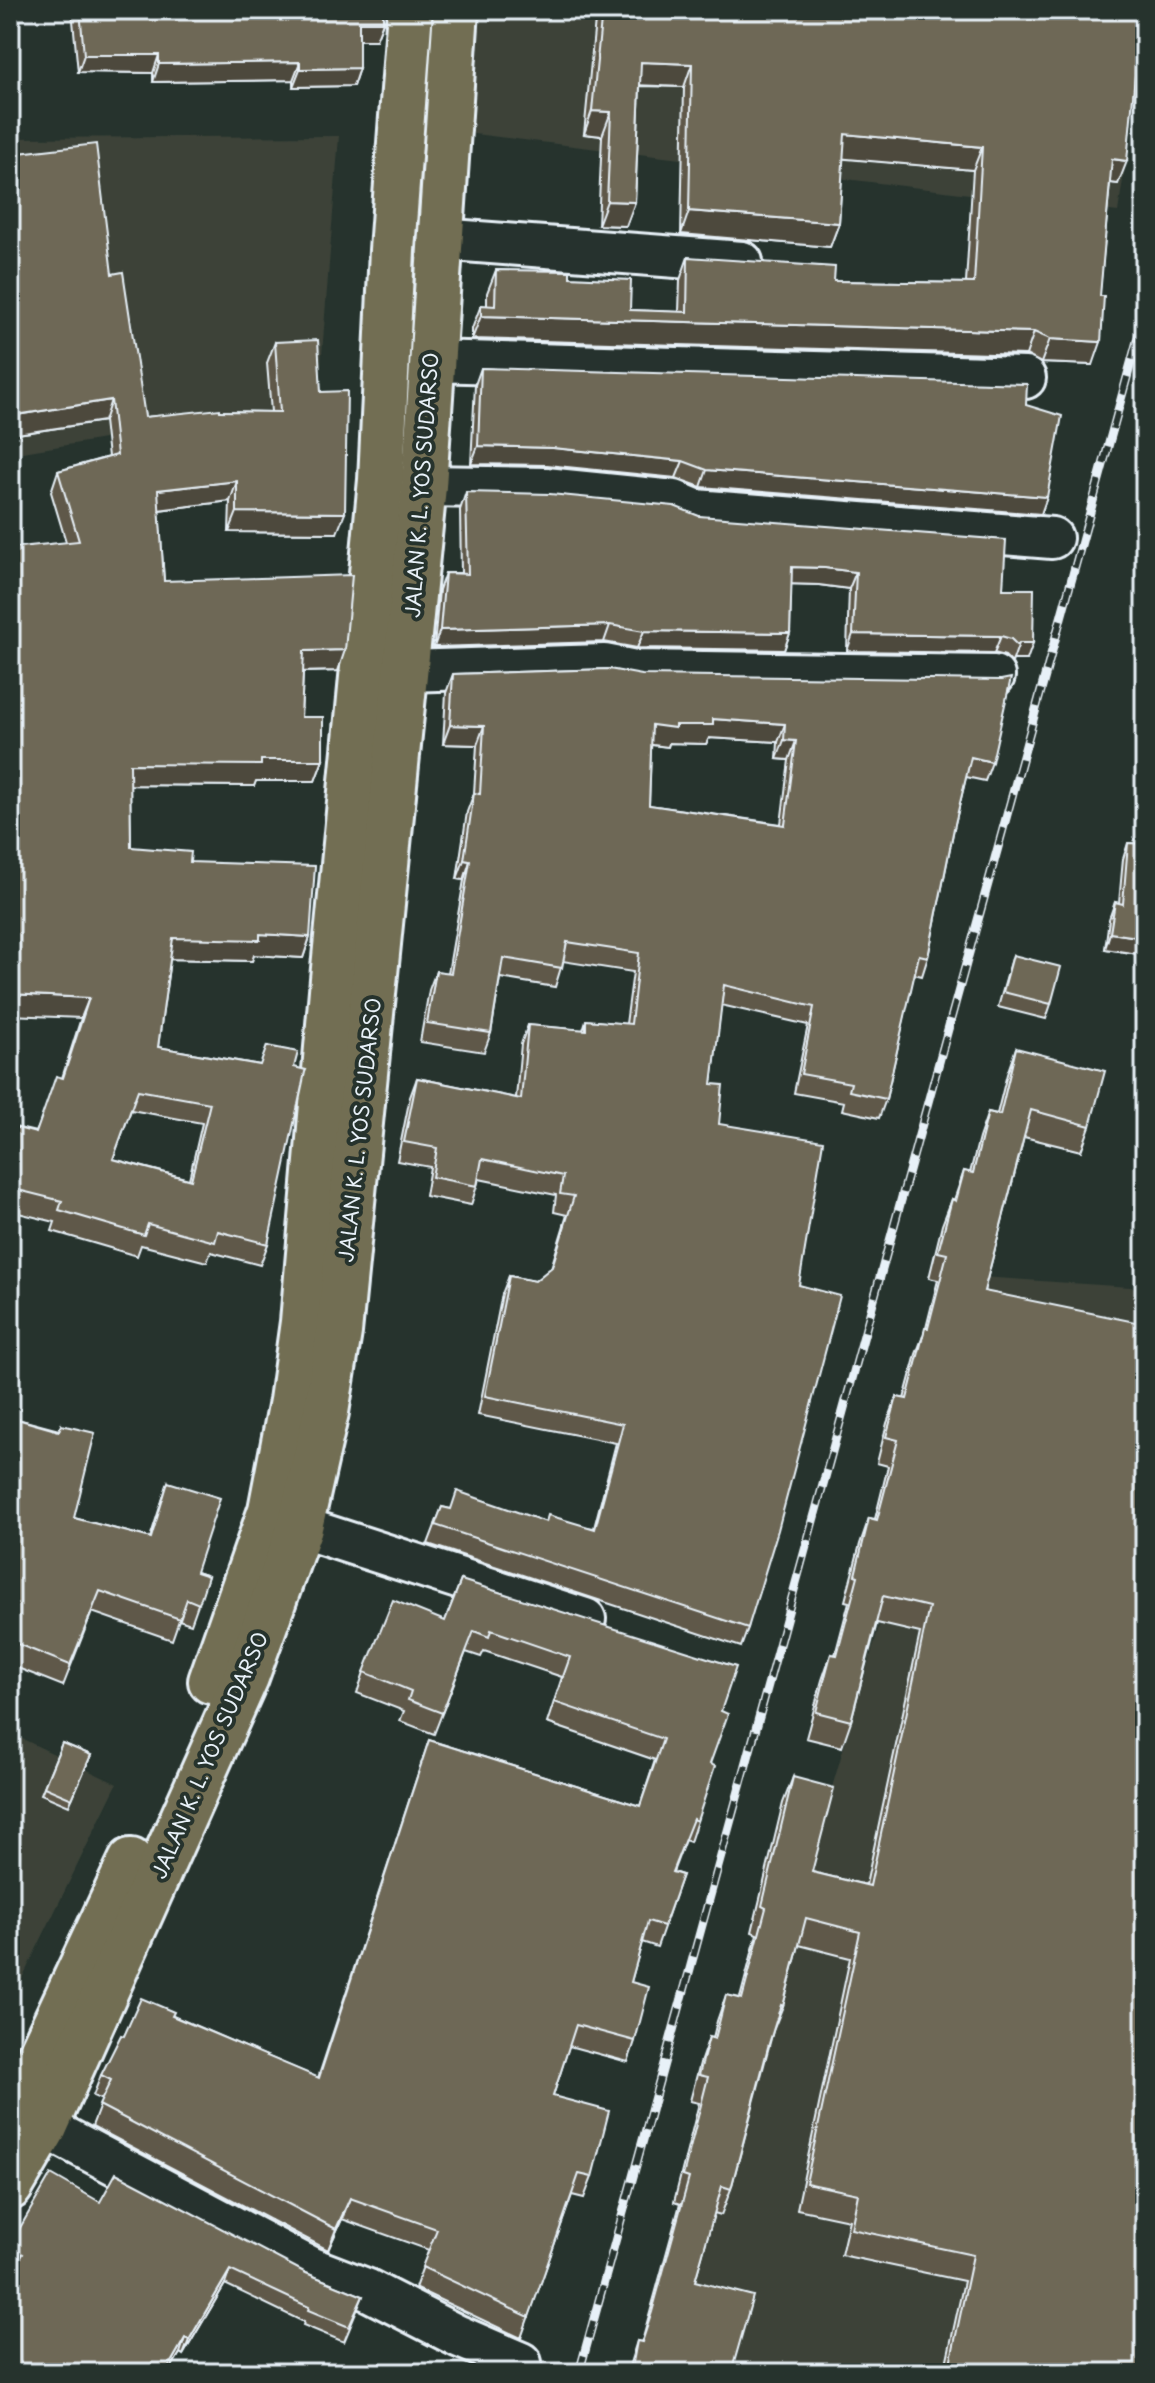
<svg xmlns="http://www.w3.org/2000/svg" width="1155" height="2383" font-family="'Playpen Sans',sans-serif">
<style>
.built{fill:#3c4339}
.lines{fill:none;stroke-linecap:round;stroke-linejoin:round}
.minor-casing{stroke:#e8f1f8;stroke-width:46}
.trunk-casing{stroke:#e8f1f8;stroke-width:50}
.minor{stroke:#26332d;stroke-width:40}
.trunk{stroke:#726e52;stroke-width:44}
.rail-casing{stroke:#e8f1f8;stroke-width:9}
.rail{stroke:#26332d;stroke-width:6;stroke-dasharray:18;stroke-linecap:butt}
.wall{fill:#5f594a;stroke:#e8f1f8;stroke-width:2;fill-rule:evenodd}
.shaded-wall{fill:#4d483c;stroke:#e8f1f8;stroke-width:2}
.building{fill:#6e6756;stroke:#e8f1f8;stroke-width:2;fill-rule:evenodd}
.labels{text-anchor:middle;dominant-baseline:central;stroke-width:8;stroke-linejoin:round;paint-order:stroke}
.street-label{font-size:20px;fill:#e8f1f8;stroke:#26332d}
</style>
<rect width="100%" height="100%" fill="#26332d"/>
<filter id="ink" filterUnits="userSpaceOnUse"><feTurbulence type="fractalNoise" baseFrequency=".0125" numOctaves="2"/><feDisplacementMap in="SourceGraphic" scale="16" xChannelSelector="R" yChannelSelector="G"/><feConvolveMatrix kernelMatrix="1 2 1 2 8 2 1 2 1" color-interpolation-filters="sRGB"/></filter>
<g filter="url(#ink)">
<g class="built">
<path d="M475,10H1145V39L1118,212L466,133Z"/>
<path d="M339,136L318,405L10,454V138Z"/>
<path d="M981,1277L1145,1288V2373H661Z"/>
<path d="M10,1733L117,1784L10,2003Z"/>
</g>
<g class="lines">
<defs>
<g id="minor">
<path d="M439,239L742,262"/>
<path d="M431,361L1025,378"/>
<path d="M424,486L545,488L674,501L695,510L1052,538"/>
<path d="M406,671L604,665L635,671L994,676"/>
<path d="M300,1527L585,1619"/>
<path d="M45,2127L311,2268L368,2290L458,2336L521,2363"/>
</g>
<g id="trunk">
<path d="M211,1681L271,1510L292,1401L303,1322L333,979L381,480L392,250L410,10"/>
<path d="M10,2119L131,1861"/>
<path d="M10,2187L45,2127L246,1677L300,1527L326,1412L339,1332L424,486L456,10"/>
</g>
</defs>
<use href="#minor" class="minor-casing"/>
<use href="#trunk" class="trunk-casing"/>
<use href="#minor" class="minor"/>
<use href="#trunk" class="trunk"/>
<defs>
<path id="rail" d="M579,2373L1145,312"/>
</defs>
<use href="#rail" class="rail-casing"/>
<use href="#rail" class="rail"/>
</g>
<g class="wall">
<path d="M72,10H383V22L376,40H359V68L353,86L293,87V80L153,82V73L78,72Z"/>
<path d="M596,10H1145L1139,33L1118,184L1110,183L1093,365L1041,363L1026,355L472,339V329L481,305L487,306V293L496,270L570,277L630,310L679,312L680,280L688,257L834,281L966,283L973,170L843,158L839,223L830,247L681,234L684,87L640,86L635,202L626,226L598,225L602,136L584,134Z"/>
<path d="M10,154L112,274L145,417L220,411L271,412L267,363L275,342L321,392L337,533L229,532L230,501L159,510L164,581L338,671L303,672L301,717L323,760L315,781H256L254,786L130,785L131,847L190,862L310,937L303,958L254,955L252,961L170,959L158,1047L260,1065L294,1067L268,1244L260,1265L211,1252L207,1262L141,1245L137,1256L52,1231L55,1222L10,1211V1126L36,1132L62,1078L81,1018L66,542L51,492L58,471L108,457L104,421L10,435ZM131,1110L202,1123L189,1179L113,1159Z"/>
<path d="M481,368L1026,405L1047,497L1041,514L701,487L676,478L547,465L471,464L475,385Z"/>
<path d="M466,492L699,516L1003,589L1027,660H1013L1012,663L1005,656L994,653L847,651L849,589L819,585L791,584L790,633L784,650L637,648L604,642L434,647L439,590L445,573H461L460,510Z"/>
<path d="M609,669L992,762L985,781L966,777L954,828L928,957L922,976L914,974L886,1099L879,1118L842,1110L844,1102L794,1093L808,1025L721,1005L712,1084L719,1124L799,1285L748,1628L741,1647L428,1544L442,1507L450,1509L594,1528L616,1443L478,1415L502,1294L509,1276L535,1281L551,1268L567,1215L554,1212L556,1195L479,1179L471,1205L425,1196L430,1167L397,1161L410,1097L417,1078L516,1098L521,1044L528,1025L583,1030L586,1020L626,1024L633,972L563,961L555,987L500,978L491,1033L484,1052L420,1042L429,990L436,971L448,973L464,880L457,879L467,812L474,793L477,745L443,744L446,693L453,674ZM709,738L778,742L777,759L789,760L781,824L649,805L651,745L668,747L669,743L706,744Z"/>
<path d="M1145,825V955L1105,949L1109,919L1115,902L1119,903L1123,859L1128,843L1141,844L1142,834Z"/>
<path d="M1013,955L1051,1004L1046,1019L998,1007Z"/>
<path d="M1016,1048L1090,1126L1081,1151L1024,1137L984,1291L1145,2373H944L964,2281L841,2255L849,2220L797,2209L850,1958L799,1945L783,2006L773,2031L731,2189L721,2215L714,2213L695,2281L731,2373H627L637,2341L641,2342L643,2338L680,2204L674,2202L699,2103L690,2101L700,2063L709,2037L713,2038L717,2021L726,1995L740,1998L757,1934L752,1932L783,1803L793,1777L812,1872L866,1885L920,1633L877,1623L851,1721L842,1747L806,1738L822,1680L831,1654L835,1655L849,1602L845,1601L860,1544L869,1518L875,1519L888,1466L877,1463L887,1423L897,1397L904,1399L916,1354L926,1328L938,1280L929,1278L942,1225L952,1199L954,1200L964,1171L970,1173L979,1138L988,1112L997,1114L1007,1074Z"/>
<path d="M10,1417L59,1430L61,1425L74,1518L150,1538L168,1482L196,1572L208,1576L191,1624L179,1620L172,1640L92,1612L63,1686L10,1665Z"/>
<path d="M461,1580L721,1711L697,1821L690,1842L685,1840L673,1872L682,1875L657,1947L642,1942L631,1982L635,2041L628,2062L569,2046L553,2096L592,2177L584,2198L572,2195L521,2338L415,2288L429,2250L342,2219L328,2250L92,2126L102,2100L93,2096L101,2075L173,2016L318,2078L429,1740L640,1806L655,1760L547,1723L562,1677L484,1651L481,1657L466,1652L434,1734L400,1721L404,1711L357,1693L364,1672L445,1621Z"/>
<path d="M62,1743L91,1755L69,1806L41,1794Z"/>
<path d="M100,2202L306,2273L363,2296L344,2342L303,2325L304,2322L225,2284L183,2355L180,2353L168,2373H10L15,2268L10,2265V2245Z"/>
</g>
<g class="shaded-wall">
<path d="M1141,10H1145V33L1133,32Z"/>
<path d="M359,22H383L376,40H353Z"/>
<path d="M84,55H159L153,73L78,72Z"/>
<path d="M300,62L293,80L153,82L159,64Z"/>
<path d="M641,62L692,64L684,87L633,85Z"/>
<path d="M359,68L353,86L293,87L300,69Z"/>
<path d="M592,111L611,112L602,136L584,134Z"/>
<path d="M845,134L982,147L973,170L836,158Z"/>
<path d="M1112,159L1127,161L1118,184L1103,182Z"/>
<path d="M607,201L635,202L626,226L598,225Z"/>
<path d="M689,211L839,223L830,247L681,234Z"/>
<path d="M481,316L1034,332L1026,355L472,339Z"/>
<path d="M1050,339L1101,342L1093,365L1041,363Z"/>
<path d="M111,400L104,421L10,435V416Z"/>
<path d="M478,446L553,448L683,461L676,478L547,465L471,464Z"/>
<path d="M707,470L1047,497L1041,514L701,487Z"/>
<path d="M237,481L230,501L150,511L158,490Z"/>
<path d="M237,512L345,513L337,533L229,532Z"/>
<path d="M792,567L825,568L856,572L849,589L819,585L785,584Z"/>
<path d="M610,625L604,642L434,647L440,630Z"/>
<path d="M644,631L790,633L784,650L637,648Z"/>
<path d="M853,634L1001,636L994,653L847,651Z"/>
<path d="M1019,643H1033L1027,660H1013Z"/>
<path d="M345,650L338,671L296,672L304,651Z"/>
<path d="M713,719L785,724L778,742L709,738L706,744L669,743L668,747L645,744L652,725H675Z"/>
<path d="M450,725L484,726L477,745L443,744Z"/>
<path d="M784,740L796,741L789,760L777,759Z"/>
<path d="M261,760H323L315,781H256L254,786L123,785L130,764Z"/>
<path d="M464,860L470,861L464,880L457,879Z"/>
<path d="M1110,933L1145,938V955L1105,949Z"/>
<path d="M260,934L310,937L303,958L254,955L252,961L166,959L173,938Z"/>
<path d="M10,994L89,998L81,1018L10,1015Z"/>
<path d="M350,2198L342,2219L328,2250L336,2229Z"/>
<path d="M230,2270L225,2284L183,2355L189,2340Z"/>
<path d="M185,2338L180,2353L168,2373H165Z"/>
</g>
<g class="building">
<path d="M80,10H383V22H359V68L300,69V62L159,64V55H84Z"/>
<path d="M602,10H1141L1127,161L1112,159L1100,296H1104L1101,342L1050,339L1034,332L481,316V305L495,306L496,270L570,271V277L631,280L630,310L687,312L688,257L835,267L834,281L974,283L982,147L845,134L839,223L689,211L692,64L641,62L635,202L607,201L611,112L592,111Z"/>
<path d="M96,144L112,274L123,272L145,417L220,409V411L280,412L275,342L318,340L321,392L347,391L345,513L237,512V481L158,490L164,581L352,575L345,650L304,651L301,717H323V760H261V765L130,764L131,847L191,852L190,862L315,866L310,937L260,934V940L173,938L158,1047L260,1065L267,1046L298,1052L294,1067L306,1070L305,1072L268,1244L218,1231L215,1242L148,1224L144,1235L59,1210L62,1201L10,1188V1126L36,1133L56,1076L63,1078L89,998L10,994V548L79,541L58,471L117,455L111,400L10,416V154ZM138,1090L210,1103L191,1180L113,1159Z"/>
<path d="M481,368L1027,384L1026,405L1062,416L1047,497L707,470L683,461L553,448L478,446Z"/>
<path d="M466,492L550,494L674,506L699,516L1006,540L1003,589H1034L1033,643H1019L1018,646L1011,639L1001,636L853,634L856,572L825,568L792,567L790,633L644,631L610,625L440,630L445,573L468,574Z"/>
<path d="M609,669L642,675L1001,680L1011,678L992,762L971,757L954,828L928,957L919,955L886,1099L849,1091L851,1083L801,1074L814,1007L724,985L712,1084L723,1085L719,1124L823,1141L799,1285L840,1296L778,1530L748,1628L435,1525L442,1507L451,1509L457,1491L546,1522L548,1515L595,1529L623,1424L485,1396L509,1276L535,1281L552,1267L574,1196L560,1194L563,1176L482,1159L477,1186L432,1177L437,1148L404,1142L417,1078L521,1099L528,1025L586,1030V1020L631,1024L639,953L567,942L562,968L503,958L491,1033L427,1023L436,971L451,973L470,861L464,860L474,793L480,794L484,726L450,725L453,674ZM713,719L785,724L784,740L796,741L785,825L649,805L652,725L675,728V725H713Z"/>
<path d="M1128,843L1145,844V938L1110,933L1115,902L1123,904Z"/>
<path d="M1013,955L1061,967L1051,1004L1003,992Z"/>
<path d="M1016,1048L1105,1071L1090,1126L1031,1110L984,1291L1145,1324V2373H948L973,2255L851,2229L858,2194L806,2183L860,1932L806,1918L783,2006L781,2005L768,2047L731,2189L722,2186L695,2281L753,2296L731,2373H631L637,2341L642,2342L652,2312L689,2178L683,2176L708,2077L699,2075L709,2037L715,2039L726,1995L742,1999L766,1908L762,1906L793,1777L834,1788L812,1872L870,1886L929,1607L883,1596L851,1721L816,1712L831,1654L837,1655L858,1576L855,1575L869,1518L877,1520L898,1440L886,1437L897,1397L907,1399L925,1328H928L947,1254L938,1252L952,1199L956,1201L964,1171L973,1173L988,1112L1000,1115Z"/>
<path d="M10,1417L59,1431L61,1425L95,1433L74,1518L151,1538L168,1482L220,1498L196,1572L208,1576L199,1604L187,1599L180,1619L100,1591L70,1665L10,1641Z"/>
<path d="M461,1580L736,1667L721,1711L728,1714L710,1764L715,1766L697,1821L693,1819L672,1872L682,1875L664,1926L648,1921L631,1982L649,1987L635,2041L576,2025L553,2096L609,2111L592,2177L579,2174L529,2317L422,2267L437,2229L350,2198L336,2229L99,2105L111,2080L101,2075L121,2035L124,2036L141,1998L174,2012L172,2016L319,2078L429,1740L640,1806L663,1739L554,1702L570,1657L491,1630L489,1637L474,1631L442,1713L408,1700L411,1691L364,1672L393,1600L445,1621Z"/>
<path d="M62,1743L91,1755L72,1799L44,1787Z"/>
<path d="M116,2173L306,2273L363,2296L349,2327L308,2310L309,2307L230,2270L189,2340L185,2338L165,2373H10V2277L23,2254L10,2247V2245L51,2174L100,2202Z"/>
</g>
</g>
<g class="labels">
<g class="street-label">
<text transform="translate(421 485) rotate(-86)">JALAN K. L. YOS SUDARSO</text>
<text transform="translate(359 1130) rotate(-84)">JALAN K. L. YOS SUDARSO</text>
<text transform="translate(209 1755) rotate(-67)">JALAN K. L. YOS SUDARSO</text>
</g>
</g>
<rect width="1155" height="2383" fill="none" stroke="#26332d" stroke-width="40"/>
<rect x="20" y="20" width="1115" height="2343" fill="none" stroke="#e8f1f8" stroke-width="3" filter="url(#ink)"/>
</svg>
